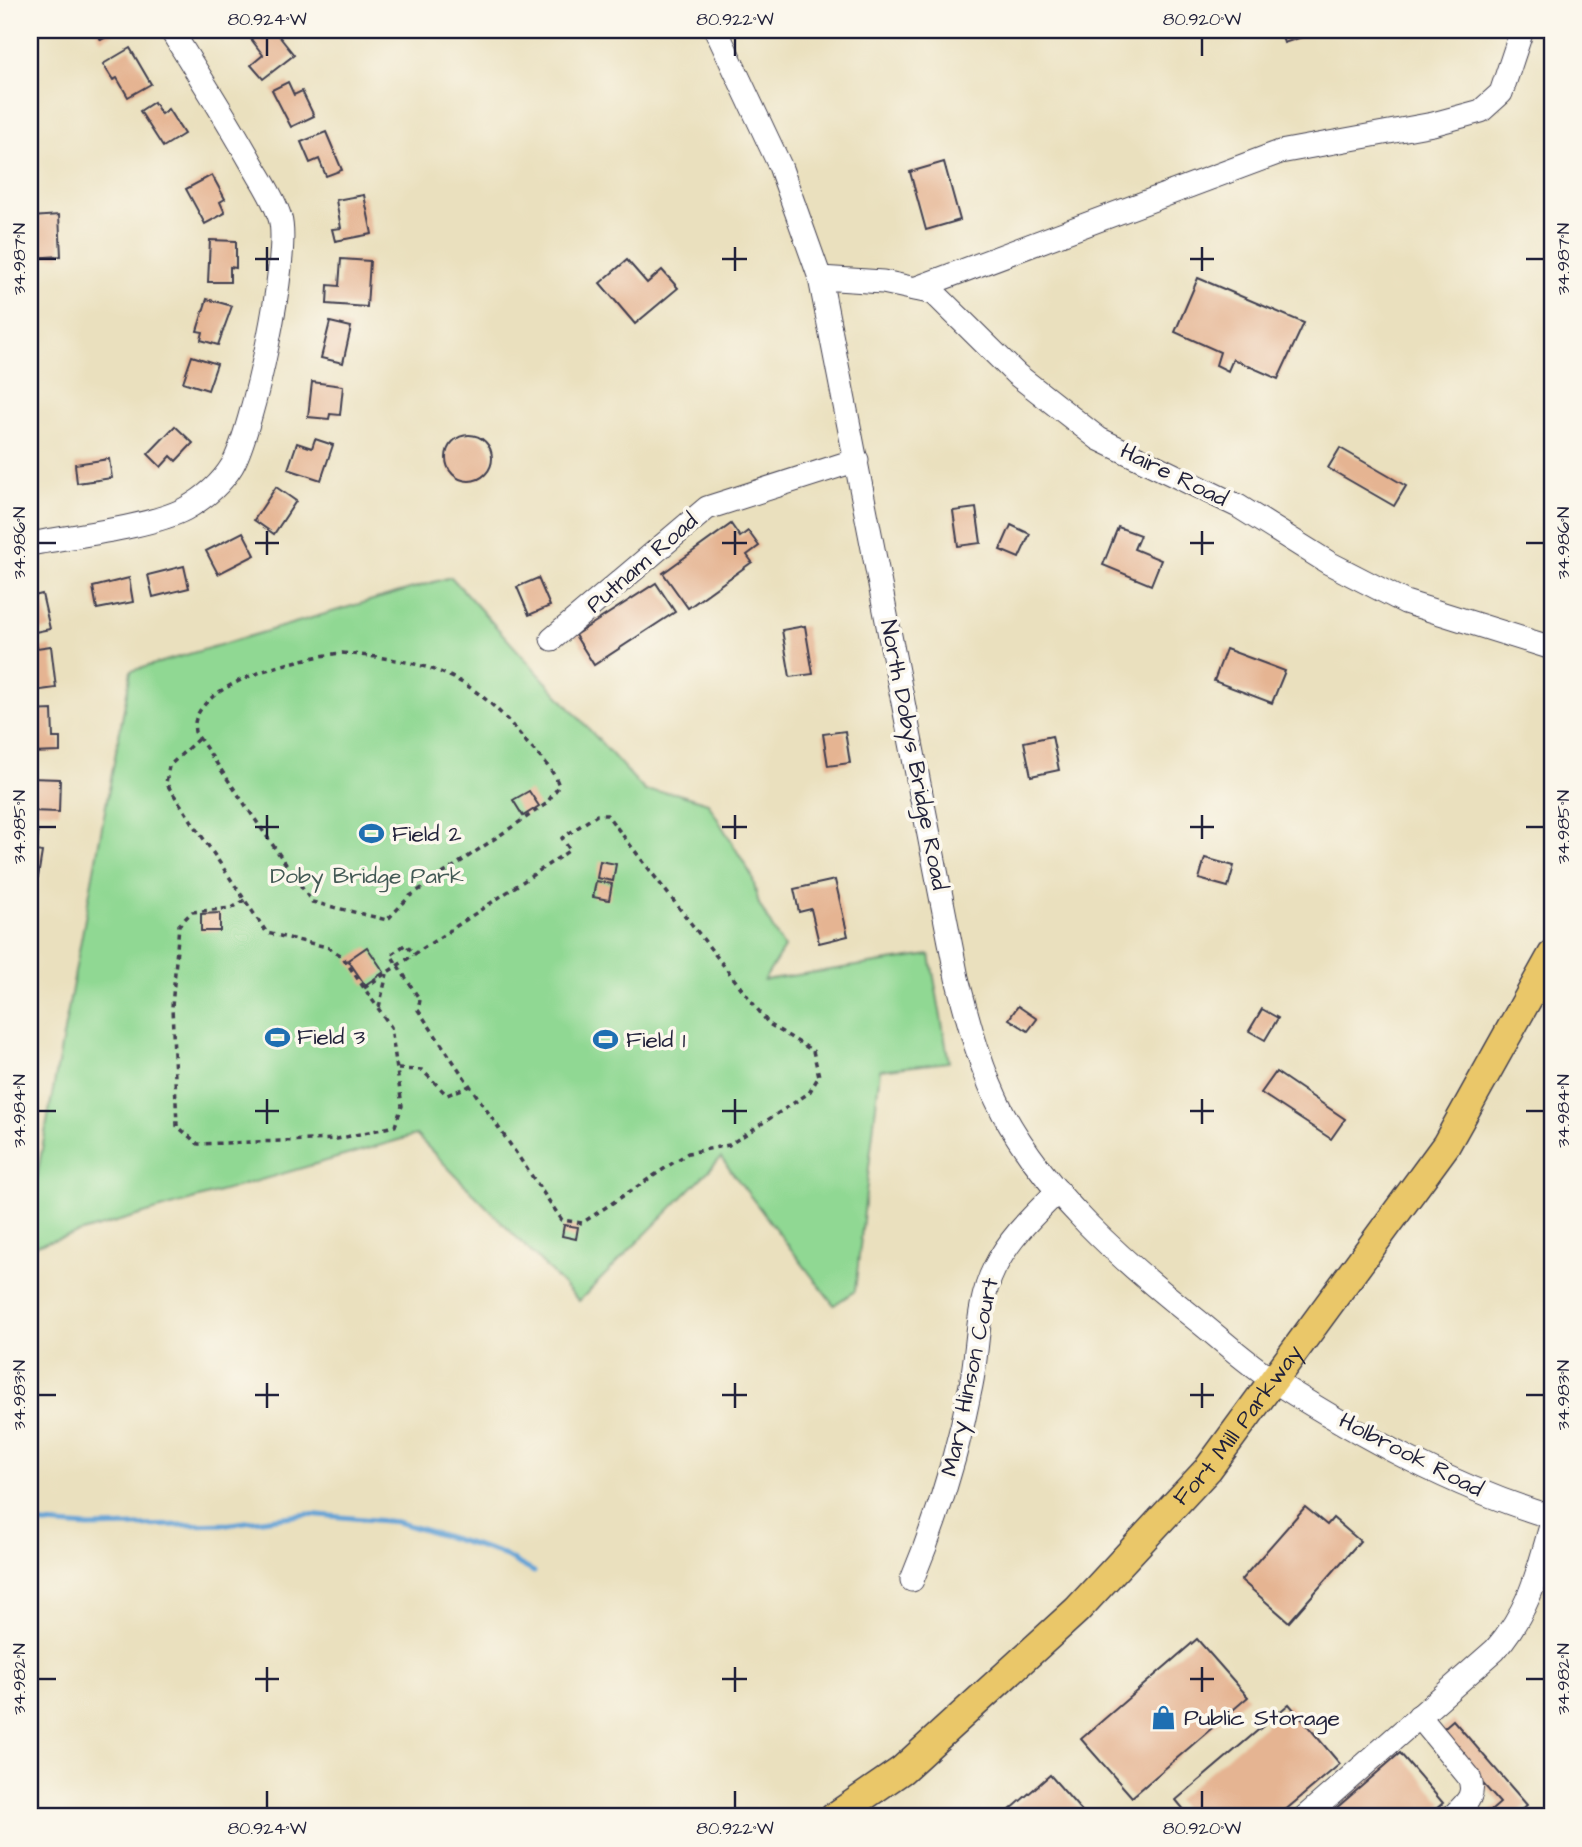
<svg xmlns="http://www.w3.org/2000/svg" width="1582" height="1847" font-family="'Architects Daughter',sans-serif">
<style>
.green{fill:#90d893;stroke:#597d67;stroke-width:2}
.lines{fill:none;stroke-linecap:round;stroke-linejoin:round}
.stream{stroke:#62a2d5;stroke-width:5}
.building{fill:#e5b492}
.minor-casing{stroke:#403e4f;stroke-width:25}
.major-casing{stroke:#403e4f;stroke-width:31}
.path{stroke:#403e4f;stroke-width:3.5;stroke-dasharray:5 5;stroke-linecap:butt}
.minor{stroke:#fff;stroke-width:23}
.major{stroke:#eac769;stroke-width:28}
.ticks{fill:none;stroke:#22223b;stroke-width:2.5}
.labels{text-anchor:middle;dominant-baseline:central;stroke-width:7;stroke-linejoin:round;paint-order:stroke}
.street-label{font-size:23px;fill:#22223b;stroke:#fbf7ec}
.poi-label{font-size:23px;fill:#22223b;stroke:#fbf7ec;text-anchor:start}
.park-label{font-size:23px;fill:#435955;stroke:#fbf7ec}
.neatline{fill:none;stroke:#22223b;stroke-width:2.5}
.ticks-label{font-size:18px;text-anchor:middle;fill:#22223b}
</style>
<rect width="100%" height="100%" fill="#fbf7ec"/>
<filter id="ink" filterUnits="userSpaceOnUse"><feTurbulence type="fractalNoise" baseFrequency=".0143" numOctaves="2"/><feDisplacementMap in="SourceGraphic" scale="14" xChannelSelector="R" yChannelSelector="G"/><feConvolveMatrix kernelMatrix="1 2 1 2 8 2 1 2 1" color-interpolation-filters="sRGB"/></filter>
<filter id="wash" filterUnits="userSpaceOnUse"><feTurbulence type="fractalNoise" baseFrequency=".00686" numOctaves="4" result="noise"/><feDisplacementMap in="SourceGraphic" scale="28" xChannelSelector="R" yChannelSelector="G"/><feGaussianBlur stdDeviation="1.57" result="paint"/><feColorMatrix in="noise" values="0 0 0 0 0 0 0 0 0 0 0 0 0 0 0 0 0 1.4 0 .05"/><feComposite in="paint" operator="in"/></filter>
<g filter="url(#wash)">
<rect width="100%" height="100%" fill="#eae0be"/>
<path class="green" d="M451,577L645,791L675,793L708,803L752,876L759,904L784,948L764,980L930,955L949,1062L880,1070L855,1291L834,1305L721,1158L579,1301L416,1135L30,1247V1214L131,671Z"/>
<g class="lines">
<path class="stream" d="M30,1523L89,1527L230,1524L308,1514L397,1522L497,1552L534,1572"/>
</g>
<g id="blocks">
<g class="building">
<path d="M95,30H119L101,40Z"/>
<path d="M263,30H274L294,55L263,79L251,65L263,55L251,39Z"/>
<path d="M1280,30H1323L1284,43Z"/>
<path d="M130,48L151,84L128,97L117,78L113,80L103,64Z"/>
<path d="M288,82L294,95L302,91L314,116L291,127L272,90Z"/>
<path d="M154,102L161,114L168,109L184,134L163,147L140,111Z"/>
<path d="M326,132L342,170L326,176L319,159L310,163L301,142Z"/>
<path d="M944,162L960,220L926,230L910,172Z"/>
<path d="M212,175L225,199L220,202L225,213L205,224L186,189Z"/>
<path d="M364,195L372,234L335,241L332,229L341,228L336,200Z"/>
<path d="M59,215L61,256L30,258L32,217Z"/>
<path d="M210,240L236,241V268L230,267V282H208Z"/>
<path d="M341,259L370,261L367,307L327,304L328,285L339,286Z"/>
<path d="M627,260L647,283L662,270L678,288L635,324L600,283Z"/>
<path d="M30,277L40,278L36,320L30,319Z"/>
<path d="M1198,278L1304,323L1278,379L1233,359L1228,371L1216,365L1220,352L1175,332Z"/>
<path d="M207,299L232,306L218,345L201,340L203,332L197,331Z"/>
<path d="M330,322L351,327L343,363L321,358Z"/>
<path d="M192,356L217,364L208,390L183,382Z"/>
<path d="M312,382L343,386L340,415L330,414L329,419L308,417Z"/>
<path d="M175,426L193,443L176,461L171,456L161,467L148,454Z"/>
<circle cx="469" cy="458" r="23"/>
<path d="M315,439L333,445L321,480L288,469L297,443L312,448Z"/>
<path d="M1340,448L1406,486L1394,506L1328,468Z"/>
<path d="M109,459L112,478L77,483L75,464Z"/>
<path d="M276,487L296,501L274,534L254,520Z"/>
<path d="M976,508L981,543L958,546L953,511Z"/>
<path d="M731,524L740,537L748,531L759,546L747,555L752,562L688,608L663,573Z"/>
<path d="M1011,525L1030,534L1019,558L1000,550Z"/>
<path d="M1118,527L1140,535L1134,549L1161,560L1151,585L1103,565Z"/>
<path d="M243,532L255,555L218,574L206,551Z"/>
<path d="M184,566L189,588L153,597L148,575Z"/>
<path d="M129,578L133,602L97,609L93,587Z"/>
<path d="M538,578L550,606L529,615L517,587Z"/>
<path d="M656,583L675,612L594,665L575,635Z"/>
<path d="M42,594L50,629L30,633V597Z"/>
<path d="M805,626L813,674L790,677L782,630Z"/>
<path d="M51,646L56,688L33,691L30,649Z"/>
<path d="M1226,649L1285,671L1272,703L1214,681Z"/>
<path d="M52,710L53,738H60V752L30,753V711Z"/>
<path d="M845,731L850,763L828,766L823,734Z"/>
<path d="M1052,736L1059,770L1031,776L1024,742Z"/>
<path d="M30,778L60,779L59,812L30,811Z"/>
<path d="M529,791L539,806L523,816L513,800Z"/>
<path d="M30,833L38,834L36,851L42,852L38,877L30,875Z"/>
<path d="M1205,858L1234,866L1228,887L1199,879Z"/>
<path d="M600,861L616,864L613,881L597,878Z"/>
<path d="M835,880L848,936L819,943L811,909L799,912L794,889Z"/>
<path d="M596,881L612,884L609,900L593,897Z"/>
<path d="M220,913V931H201V914Z"/>
<path d="M367,947L384,972L365,985L348,960Z"/>
<path d="M1018,1006L1037,1019L1028,1031L1009,1019Z"/>
<path d="M1262,1009L1278,1018L1265,1040L1249,1031Z"/>
<path d="M1276,1072L1345,1119L1331,1139L1261,1093Z"/>
<path d="M564,1225L578,1227L576,1239L562,1236Z"/>
<path d="M1305,1507L1327,1525L1333,1518L1360,1541L1289,1622L1241,1580Z"/>
<path d="M1197,1639L1248,1697L1132,1797L1081,1739Z"/>
<path d="M1289,1704L1340,1764L1277,1817H1190L1176,1800Z"/>
<path d="M1453,1720L1527,1805L1513,1817H1484L1500,1803L1438,1733Z"/>
<path d="M1400,1753L1443,1803L1427,1817H1326Z"/>
<path d="M1050,1775L1087,1817H1002Z"/>
</g>
</g>
</g>
<g filter="url(#ink)">
<use href="#blocks" fill-opacity="0" stroke="#403e4f" stroke-width="2"/>
<g class="lines">
<defs>
<g id="minor">
<path d="M716,30L780,166L820,278L957,978C969,1024 981,1071 1003,1113C1048,1195 1121,1260 1193,1317C1221,1339 1247,1364 1277,1383C1362,1437 1455,1488 1552,1517"/>
<path d="M820,278L883,282L934,293L1016,374L1099,439L1238,506L1329,563L1405,602L1552,648"/>
<path d="M914,289L1280,152L1433,124L1481,111L1501,93L1522,30"/>
<path d="M30,544C71,536 151,527 185,509C203,499 221,484 232,466C252,433 291,254 280,218C274,198 261,180 251,162C226,117 198,74 171,30"/>
<path d="M552,639L707,508L857,460"/>
<path d="M912,1580C938,1517 958,1452 971,1385C979,1347 976,1305 994,1269C1009,1238 1034,1215 1058,1191"/>
<path d="M1419,1716L1469,1777C1477,1796 1465,1804 1452,1817"/>
<path d="M1305,1817L1495,1650C1530,1610 1538,1572 1552,1522"/>
</g>
<g id="major">
<path id="s1" d="M834,1817L902,1770L1077,1610L1208,1469L1446,1145L1552,955"/>
</g>
</defs>
<use href="#minor" class="minor-casing"/>
<use href="#major" class="major-casing"/>
<g class="path">
<path d="M342,653C429,662 470,671 527,743C538,755 554,770 559,786L546,804L410,896L387,920L312,902L195,732C187,683 307,656 342,653Z"/>
<path d="M198,739L169,766L166,783L267,933L327,947L342,956L391,1027L402,1106L395,1126L337,1139L198,1144L177,1126L172,1007L179,925L192,912L232,908L245,900"/>
<path d="M364,988L570,850L562,838L597,815H607L769,1024L813,1051L819,1076L809,1093L729,1145L688,1153L582,1223L562,1220L418,1010L420,1000L391,955L406,944L414,955"/>
<path d="M379,1007L387,974"/>
<path d="M398,1069L422,1070L447,1095L470,1086"/>
</g>
<use href="#minor" class="minor"/>
<use href="#major" class="major"/>
</g>
</g>
<path class="ticks" d="M267,38V56M735,38V56M1202,38V56M267,247V271M735,247V271M1202,247V271M38,259H56M255,259H279M722,259H747M1190,259H1214M1526,259H1544M267,531V555M735,531V555M1202,531V555M38,543H56M255,543H279M722,543H747M1190,543H1214M1526,543H1544M267,815V839M735,815V839M1202,815V839M38,827H56M255,827H279M722,827H747M1190,827H1214M1526,827H1544M267,1099V1124M735,1099V1124M1202,1099V1124M38,1111H56M255,1111H279M722,1111H747M1190,1111H1214M1526,1111H1544M267,1383V1408M735,1383V1408M1202,1383V1408M38,1395H56M255,1395H279M722,1395H747M1190,1395H1214M1526,1395H1544M267,1667V1692M735,1667V1692M1202,1667V1692M38,1679H56M255,1679H279M722,1679H747M1190,1679H1214M1526,1679H1544M267,1791V1808M735,1791V1808M1202,1791V1808"/>
<defs>
<symbol id="stadium-bare" viewBox="-9 -9 18 18"><path d="M0-5a6.5 5 0 1 0 0 10a6.5 5 0 1 0 0-10ZM-3.5-1.8h7v3.6h-7Z" fill="#1f6fb2" stroke="#fbf7ec" stroke-width="2.5" paint-order="stroke"/></symbol>
<symbol id="shop-bare" viewBox="-9 -9 18 18"><path d="M-5-2.5h2.3a2.7 3.5 0 0 1 5.4 0H5L5.5 6h-11ZM-1.5-2.5h3a1.5 2.3 0 0 0-3 0Z" fill="#1f6fb2" stroke="#fbf7ec" stroke-width="2.5" paint-order="stroke"/></symbol>
</defs>
<g fill-rule="evenodd">
<use href="#stadium-bare" x="354" y="816" width="35" height="35"/>
<use href="#stadium-bare" x="260" y="1020" width="35" height="35"/>
<use href="#stadium-bare" x="588" y="1022" width="35" height="35"/>
<use href="#shop-bare" x="1146" y="1700" width="35" height="35"/>
</g>
<g class="labels">
<g class="street-label">
<text transform="translate(1174 475) rotate(26)">Haire Road</text>
<text transform="translate(642 563) rotate(-41)">Putnam Road</text>
<text transform="translate(914 755) rotate(79)">North Dobys Bridge Road</text>
<text transform="translate(970 1377) rotate(-78)">Mary Hinson Court</text>
<text stroke="none"><textPath href="#s1" startOffset="565">Fort Mill Parkway</textPath></text>
<text transform="translate(1411 1455) rotate(27)">Holbrook Road</text>
</g>
<g class="poi-label">
<text x="392" y="834">Field 2</text>
<text x="297" y="1037">Field 3</text>
<text x="626" y="1040">Field 1</text>
<text x="1184" y="1718">Public Storage</text>
</g>
<g class="park-label">
<text x="367" y="876">Doby Bridge Park</text>
</g>
</g>
<rect width="1582" height="1847" fill="none" stroke="#fbf7ec" stroke-width="77"/>
<rect x="38" y="38" width="1506" height="1770" class="neatline"/>
<g class="ticks-label">
<text x="267" y="25">80.924°W</text>
<text x="735" y="25">80.922°W</text>
<text x="1202" y="25">80.920°W</text>
<text transform="translate(19 259) rotate(-90)" y="6">34.987°N</text>
<text transform="translate(1563 259) rotate(-90)" y="6">34.987°N</text>
<text transform="translate(19 543) rotate(-90)" y="6">34.986°N</text>
<text transform="translate(1563 543) rotate(-90)" y="6">34.986°N</text>
<text transform="translate(19 827) rotate(-90)" y="6">34.985°N</text>
<text transform="translate(1563 827) rotate(-90)" y="6">34.985°N</text>
<text transform="translate(19 1111) rotate(-90)" y="6">34.984°N</text>
<text transform="translate(1563 1111) rotate(-90)" y="6">34.984°N</text>
<text transform="translate(19 1395) rotate(-90)" y="6">34.983°N</text>
<text transform="translate(1563 1395) rotate(-90)" y="6">34.983°N</text>
<text transform="translate(19 1679) rotate(-90)" y="6">34.982°N</text>
<text transform="translate(1563 1679) rotate(-90)" y="6">34.982°N</text>
<text x="267" y="1834">80.924°W</text>
<text x="735" y="1834">80.922°W</text>
<text x="1202" y="1834">80.920°W</text>
</g>
</svg>
